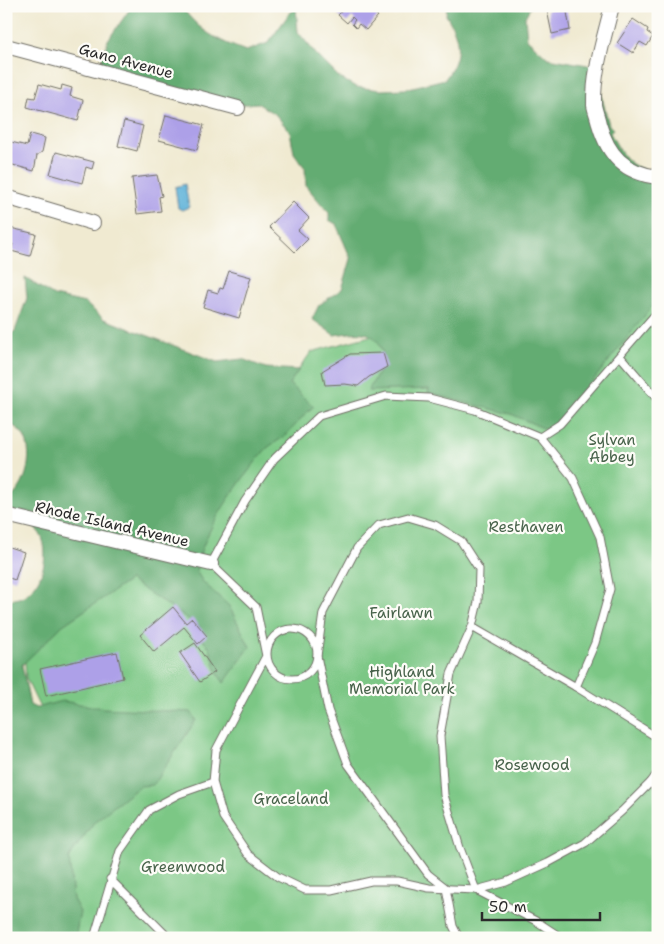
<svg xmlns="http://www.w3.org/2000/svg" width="664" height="944" font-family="'Shantell Sans',sans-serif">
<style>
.green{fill:#7bc785;stroke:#537958}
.forest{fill:#64ac72;stroke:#486c4e}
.water{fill:#5cb1d8;stroke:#446e82}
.building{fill:#ada0e8}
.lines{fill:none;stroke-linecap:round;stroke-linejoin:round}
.service-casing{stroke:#706e65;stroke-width:9}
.minor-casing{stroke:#706e65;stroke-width:16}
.service{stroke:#fff;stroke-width:7}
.minor{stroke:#fff;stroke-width:14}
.labels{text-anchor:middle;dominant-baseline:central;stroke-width:4.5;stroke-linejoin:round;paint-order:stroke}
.street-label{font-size:15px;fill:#2b2b2b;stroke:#fdfcf7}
.park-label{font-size:15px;fill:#47624a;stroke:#fdfcf7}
</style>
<rect width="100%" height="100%" fill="#fdfcf7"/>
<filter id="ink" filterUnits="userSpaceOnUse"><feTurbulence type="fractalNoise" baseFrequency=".02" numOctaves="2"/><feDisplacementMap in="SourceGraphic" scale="10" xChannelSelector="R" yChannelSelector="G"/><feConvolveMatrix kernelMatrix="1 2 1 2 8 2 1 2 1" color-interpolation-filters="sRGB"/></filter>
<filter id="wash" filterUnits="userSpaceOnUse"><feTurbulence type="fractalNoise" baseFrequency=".0096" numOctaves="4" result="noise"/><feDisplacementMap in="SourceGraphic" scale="20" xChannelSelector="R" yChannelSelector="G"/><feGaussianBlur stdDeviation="1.12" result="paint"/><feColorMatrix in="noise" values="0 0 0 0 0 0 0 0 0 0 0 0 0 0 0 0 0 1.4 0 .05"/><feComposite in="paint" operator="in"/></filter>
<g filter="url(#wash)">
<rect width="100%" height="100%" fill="#f0ead1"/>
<path class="green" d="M658,268V938H53L70,857L122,751L64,724L39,706L26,679L24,647L228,470L311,352L377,334Z"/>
<g class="forest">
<path d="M132,6H181C200,32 217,40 246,51L268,43L289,14L296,8L298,32L316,54L340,78L356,87L381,90L405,89L445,79C462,57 461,39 446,15L447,6H531L525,17L527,39L548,58L599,67L598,82L609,125L613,129L610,133C626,161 626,165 658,174V299L552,432L511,414L428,393L429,389L368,391L385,361C378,328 363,331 334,335L312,319L319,305L342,289L351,259L336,224L329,220V213L306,186L305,168L294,153L290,132L276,115L257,103L238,105L99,68L108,40Z"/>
<path d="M25,278L54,296L85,303L104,319L217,362L242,359L266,368L299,370L289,384C299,391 303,399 314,406C304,414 297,424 288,433C282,440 272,443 266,449C240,481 202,530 196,571L203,582L229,606L250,647L224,683L217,673L210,648L204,642L200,627L130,580L63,625L22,665L30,705L36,708L62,701L103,708L191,712L196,720L153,785L140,786L95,821L69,857L73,899L80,912L75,938H6V599C41,604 55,548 37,530C29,522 15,517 6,511V500C27,492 37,447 20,431C17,427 10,425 6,422V332L11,334L15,331L27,298Z"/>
</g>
<path class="water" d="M185,184L189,207L182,210L178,208L175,187Z"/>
<g id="blocks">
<g class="building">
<path d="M339,6H366L378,16L366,30L359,24L356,28L352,24L355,20L352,17L347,23L338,15L343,10Z"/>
<path d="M564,6H566L570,30L552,34L547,10Z"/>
<path d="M633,19L648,29L647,32L653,36L647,46L640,42L633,53L617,43Z"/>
<path d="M39,84L61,90L62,85L72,88L70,96L83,100L78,121L27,107L29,97L35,98Z"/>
<path d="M166,115L204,125L197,150L159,140Z"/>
<path d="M124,121L143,126L137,151L118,146Z"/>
<path d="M30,134L45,138L42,152L37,155L34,171L6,163L7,141L27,146Z"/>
<path d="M56,152L94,162L92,169L86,167L82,183L50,174Z"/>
<path d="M157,175L162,196L159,197L161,211L137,214L132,178Z"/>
<path d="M293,202L309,218L298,230L308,239L295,252L269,227Z"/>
<path d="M6,227L36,234L30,256L11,251L13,244L8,243L6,248Z"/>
<path d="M229,271L251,277L239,318L203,307L208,290L218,293L220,288L223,289Z"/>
<path d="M383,353L387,367L369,377L358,386L345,384L325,385L322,371L350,354Z"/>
<path d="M6,546L24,552L15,580L6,577Z"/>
<path d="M173,607L186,623L192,618L207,636L198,644L184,627L154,652L140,635Z"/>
<path d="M195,643L215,672L200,682L180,653Z"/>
<path d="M117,652L123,678L46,696L40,669Z"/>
</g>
</g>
</g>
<g filter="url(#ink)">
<use href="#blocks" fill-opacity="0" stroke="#706e65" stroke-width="1"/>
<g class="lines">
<defs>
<g id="service">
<path d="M620,356L658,400"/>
<path d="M540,437L560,424L658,311"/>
<path d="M472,627L576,687L658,738"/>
<circle cx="292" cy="654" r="25"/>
<path d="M576,687L595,643L610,589L600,537L573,478L540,437L475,410L429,398L386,396L319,416L274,459L245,501L211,564L256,607L266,656L216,750L213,782L223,817L248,854L278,877L305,890H331L371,881H397L429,888L476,890L506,882L548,863L585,843L622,811L651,782L658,772"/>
<path d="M651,782L658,792"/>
<path d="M110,879L169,938"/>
<path d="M94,938L120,851L149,810L179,794L213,782"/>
<path d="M459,938L453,926L446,888L428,874L348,764L328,710L317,656L323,613L357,548L379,525L408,517L435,525L461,541L479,569L478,602L472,627L451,674L440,736L444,795L460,848L476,890L536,921L562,938"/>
</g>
<g id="minor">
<path d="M612,6C604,38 593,72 594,105C595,111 598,118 599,124C608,155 624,173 658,177"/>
<path d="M6,46L238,108"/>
<path d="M6,197L93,223"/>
<path d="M6,515L211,564"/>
</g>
</defs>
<use href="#service" class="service-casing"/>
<use href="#minor" class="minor-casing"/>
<use href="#service" class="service"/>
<use href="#minor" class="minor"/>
</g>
</g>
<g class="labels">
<g class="street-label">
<text transform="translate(126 61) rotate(15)">Gano Avenue</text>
<text transform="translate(112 524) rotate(13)">Rhode Island Avenue</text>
</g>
<g class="park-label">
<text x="612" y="440">Sylvan<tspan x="612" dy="17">Abbey</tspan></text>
<text x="526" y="527">Resthaven</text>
<text x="401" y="613">Fairlawn</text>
<text x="402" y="672">Highland<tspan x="402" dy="17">Memorial Park</tspan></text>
<text x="532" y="765">Rosewood</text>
<text x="291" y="799">Graceland</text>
<text x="183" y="867">Greenwood</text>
</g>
</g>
<rect width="664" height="944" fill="none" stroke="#fdfcf7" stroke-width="25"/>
<path d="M482 912v8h118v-8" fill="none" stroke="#2b2b2b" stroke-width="2.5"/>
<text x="489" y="912" font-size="15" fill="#2b2b2b" stroke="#fdfcf7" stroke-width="4" paint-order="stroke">50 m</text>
</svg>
